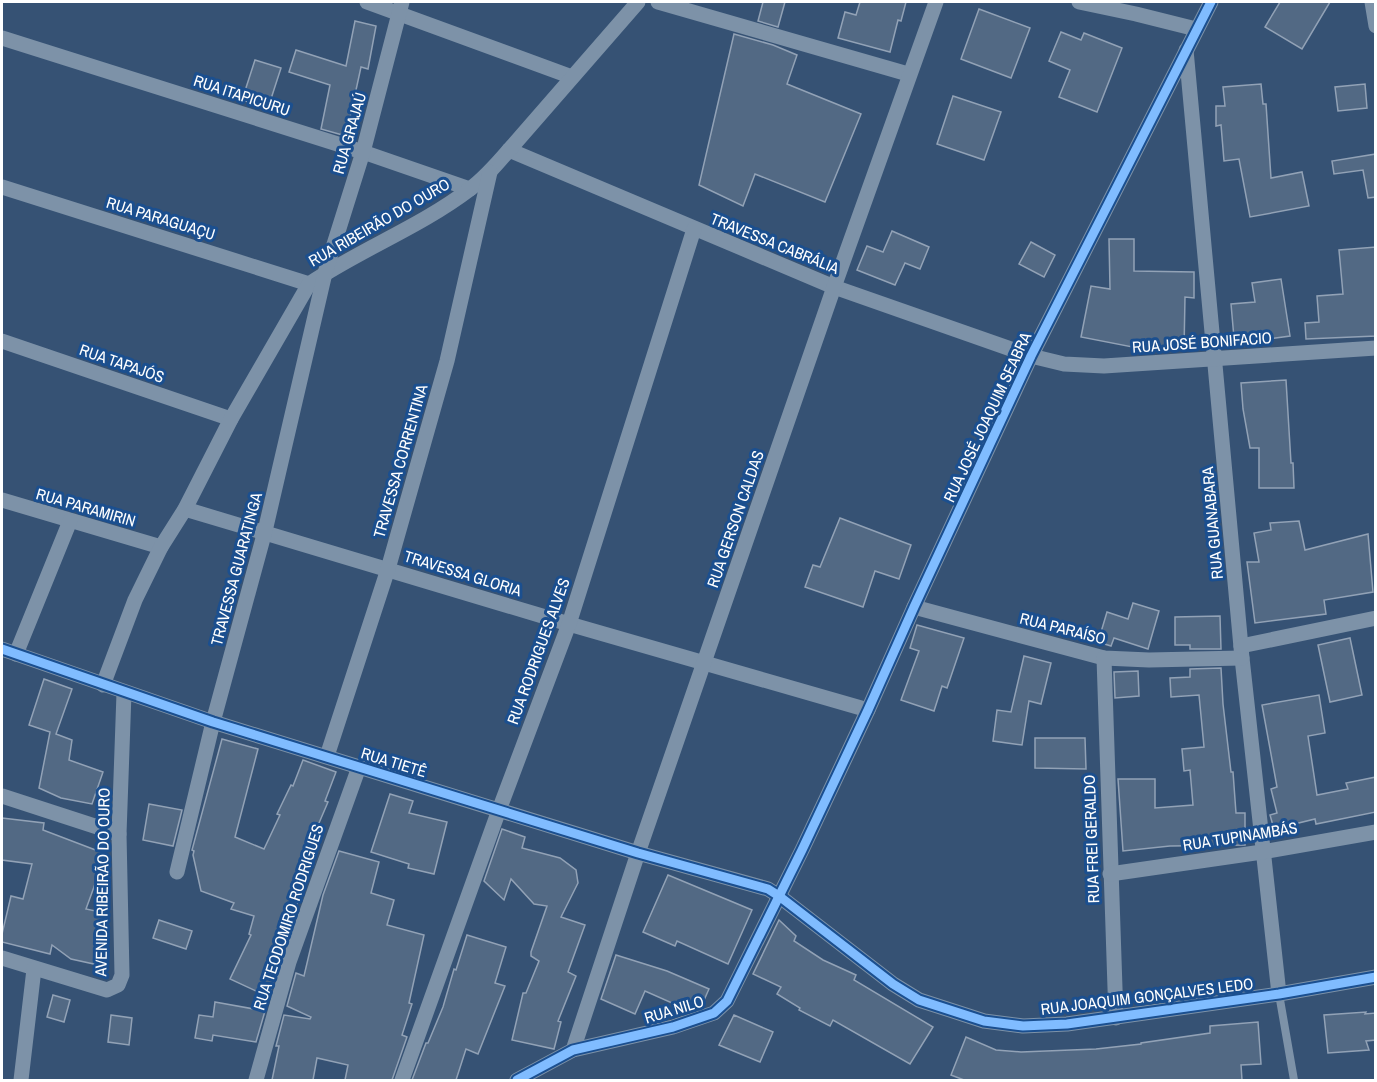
<svg xmlns="http://www.w3.org/2000/svg" width="1377" height="1082" font-family="'Archivo Narrow',sans-serif">
<style>
.building{fill:#526984;stroke:#92a2b6;stroke-width:1.5}
.lines{fill:none;stroke-linecap:round;stroke-linejoin:round}
.lane{stroke:#7d92a8;stroke-width:8}
.street{stroke:#7d92a8;stroke-width:15}
.cycleway-casing{stroke:#1b4f8f;stroke-width:13}
.cycleway{stroke:#80bcff;stroke-width:9}
.labels{text-anchor:middle;dominant-baseline:central;stroke-width:6;stroke-linejoin:round;paint-order:stroke}
.street-label{font-size:16px;fill:#fff;stroke:#1b4f8f}
</style>
<rect width="100%" height="100%" fill="#365274"/>
<g class="building">
<path d="M763,2H785L778,27L758,21Z"/>
<path d="M860,2H906L901,21L898,20L890,52L838,38L845,12L856,15Z"/>
<path d="M1280,2H1330L1302,49L1265,27Z"/>
<path d="M979,9L1030,28L1011,78L961,59Z"/>
<path d="M355,21L376,26L368,69L361,67L346,136L321,129L330,85L289,72L296,50L346,66Z"/>
<path d="M1061,32L1081,40L1084,33L1122,48L1097,112L1059,97L1070,70L1049,61Z"/>
<path d="M734,34L773,45L797,55L787,84L861,114L825,202L755,174L743,206L699,185Z"/>
<path d="M255,60L281,68L268,108L242,100Z"/>
<path d="M1261,84L1263,104H1266L1271,178L1302,172L1309,206L1250,217L1239,159L1224,161L1221,125L1216,126V106H1225L1223,87Z"/>
<path d="M1365,84L1367,108L1338,111L1335,87Z"/>
<path d="M953,96L1001,112L984,160L937,144Z"/>
<path d="M1376,154V197L1368,198L1363,170L1334,174L1332,161Z"/>
<path d="M892,231L929,247L920,269L905,263L895,285L857,270L867,246L883,252Z"/>
<path d="M1109,239H1134V271L1194,272V298L1185,297L1184,350L1133,349V347L1081,337L1091,286L1110,289Z"/>
<path d="M1031,242L1055,255L1044,277L1019,264Z"/>
<path d="M1376,247V336L1306,339L1305,323L1319,322L1317,296L1343,294L1339,250Z"/>
<path d="M1281,279L1290,336L1261,340L1260,336L1234,338L1231,304L1255,302L1252,283Z"/>
<path d="M1286,380L1291,463H1293L1294,488H1259V448H1250L1243,409L1241,383Z"/>
<path d="M840,518L911,545L899,579L875,571L863,607L805,587L813,565L820,567Z"/>
<path d="M1299,521L1305,550L1368,534L1373,592L1324,600L1326,614L1255,623L1247,562H1259L1254,533L1271,530L1270,523Z"/>
<path d="M1133,603L1159,611L1148,649L1114,638L1111,646L1098,642L1107,612L1128,619Z"/>
<path d="M1220,616L1221,649H1190V645H1175V617Z"/>
<path d="M917,625L964,638L947,688L942,686L934,711L901,700L919,651L910,648Z"/>
<path d="M1350,638L1362,695L1330,702L1318,645Z"/>
<path d="M1024,656L1051,663L1041,704L1029,701L1022,745L993,741L997,710L1011,712Z"/>
<path d="M1221,668L1223,704L1231,772H1233L1236,813H1245V845L1170,846L1123,851L1118,779H1155V808L1193,805L1190,770L1184,771L1182,749L1204,747L1199,695L1171,697L1170,678L1190,677V669Z"/>
<path d="M1138,671L1139,696L1115,698L1114,672Z"/>
<path d="M44,679L72,689L56,734L72,740L69,760L103,772L92,804L61,798L39,788L50,732L29,725Z"/>
<path d="M1319,695L1325,733L1308,736L1317,795L1348,789L1346,783L1376,777V812L1316,824L1315,819L1274,829L1270,815L1277,813L1271,789L1277,787L1262,705Z"/>
<path d="M1035,738H1085L1086,769L1035,768Z"/>
<path d="M222,739L258,749L235,837L264,849L280,815L277,814L291,785L293,786L303,760L336,772L325,801L328,802L301,865L310,869L274,966L277,967L269,997L230,979L251,935L249,934L254,916L231,909L234,903L201,891L193,855L194,851L192,850Z"/>
<path d="M390,794L413,801L409,813L447,822L434,874L408,868L409,864L371,852Z"/>
<path d="M149,804L182,810L173,846L143,840Z"/>
<path d="M2,818L44,823L43,830L106,854L86,909L105,913L103,966L71,959L52,945L50,954L2,942V934L11,896L23,899L32,864L2,860Z"/>
<path d="M502,829L525,837L522,848L560,858L576,870L578,883L561,917L585,925L568,972L576,976L558,1021L561,1022L554,1049L512,1040L523,993H526L539,961L531,956V952L547,906L534,904L511,879L504,900L484,881Z"/>
<path d="M339,851L379,862L371,893L394,900L387,925L424,935L409,1003L412,1004L402,1035L407,1037L392,1080H345L348,1065L317,1058L313,1080H272L279,1046H276L284,1015L310,1019L311,1017L287,1006L296,973L304,976L323,895Z"/>
<path d="M668,875L752,910L728,964L677,941L675,946L643,932Z"/>
<path d="M159,920L192,931L186,949L153,938Z"/>
<path d="M779,920L796,936L794,941L823,960L856,975L854,980L933,1027L910,1064L833,1020L830,1026L799,1010L800,1008L777,994L781,987L753,974Z"/>
<path d="M467,935L506,947L495,983L505,986L478,1054L466,1049L456,1080H412L426,1043H428L443,1007L454,969L456,970Z"/>
<path d="M616,955L667,971L709,989L701,1007L690,1011L645,991L635,1014L601,999Z"/>
<path d="M53,995L70,1000L64,1022L47,1017Z"/>
<path d="M215,1002L265,1011L256,1042L213,1035L212,1041L195,1038L199,1015L213,1017Z"/>
<path d="M1366,1012L1365,1014L1376,1013V1040L1366,1041L1369,1050L1328,1053L1324,1015Z"/>
<path d="M111,1015L132,1018L129,1045L108,1042Z"/>
<path d="M734,1015L773,1032L760,1062L719,1045Z"/>
<path d="M1258,1022L1261,1064L1241,1065L1242,1080H964L951,1075L966,1037L996,1050L1021,1052L1096,1049L1141,1044V1043L1210,1033V1026Z"/>
</g>
<g class="lines">
<path class="lane" d="M1279,994L1294,1080"/>
<g class="street">
<path d="M367,2L572,77"/>
<path d="M658,2L908,74"/>
<path d="M1079,2L1136,14L1196,29"/>
<path d="M1372,2L1376,26"/>
<path d="M2,38L363,152L470,189"/>
<path d="M1186,50L1242,658L1279,994"/>
<path d="M509,150L834,287L1031,356L1064,364L1104,366L1376,348"/>
<path d="M2,187L309,284"/>
<path d="M2,341L231,419"/>
<path d="M2,500L161,547"/>
<path d="M185,509L569,624L868,710"/>
<path d="M914,607L1104,658L1149,660L1242,658"/>
<path d="M1241,646L1376,618"/>
<path d="M2,649L213,722L638,853L768,889L779,896L893,984L919,1000L984,1021L1023,1026L1067,1024L1279,994L1376,977"/>
<path d="M16,654L70,521"/>
<path d="M1104,658L1116,1018"/>
<path d="M103,685L135,600L161,547L185,509L231,419L309,284C361,249 420,227 470,189C485,178 497,164 509,150L638,2"/>
<path d="M327,756L388,569L447,361L490,172"/>
<path d="M2,796L119,834"/>
<path d="M177,872L213,722L265,531L325,273L363,152L402,2"/>
<path d="M1110,874L1262,852L1376,832"/>
<path d="M2,958L107,990L118,985L122,975L119,834L124,693"/>
<path d="M573,1050L638,853L834,287L936,2"/>
<path d="M21,1080L34,969"/>
<path d="M256,1080L289,962L359,767"/>
<path d="M402,1080L499,810L569,624L694,229"/>
<path d="M517,1080L573,1050L673,1027L714,1013L727,1001L802,850L868,710L914,607L1031,356L1211,2"/>
</g>
<defs>
<g id="cycleway">
<path d="M2,649L213,722L638,853L768,889L779,896L893,984L919,1000L984,1021L1023,1026L1067,1024L1279,994L1376,977"/>
<path d="M517,1080L573,1050L673,1027L714,1013L727,1001L802,850L868,710L914,607L1031,356L1211,2"/>
</g>
</defs>
<use href="#cycleway" class="cycleway-casing"/>
<use href="#cycleway" class="cycleway"/>
</g>
<g class="labels">
<g class="street-label">
<text transform="translate(242 95) rotate(18)">RUA ITAPICURU</text>
<text transform="translate(349 133) rotate(-74)">RUA GRAJAÚ</text>
<text transform="translate(161 218) rotate(17)">RUA PARAGUAÇU</text>
<text transform="translate(379 222) rotate(-30)">RUA RIBEIRÃO DO OURO</text>
<text transform="translate(775 243) rotate(22)">TRAVESSA CABRÁLIA</text>
<text transform="translate(1202 342) rotate(-4)">RUA JOSÉ BONIFACIO</text>
<text transform="translate(122 363) rotate(19)">RUA TAPAJÓS</text>
<text transform="translate(987 417) rotate(-65)">RUA JOSÉ JOAQUIM SEABRA</text>
<text transform="translate(400 461) rotate(-74)">TRAVESSA CORRENTINA</text>
<text transform="translate(86 507) rotate(16)">RUA PARAMIRIN</text>
<text transform="translate(735 519) rotate(-71)">RUA GERSON CALDAS</text>
<text transform="translate(1212 523) rotate(-95)">RUA GUANABARA</text>
<text transform="translate(236 569) rotate(-75)">TRAVESSA GUARATINGA</text>
<text transform="translate(463 573) rotate(17)">TRAVESSA GLORIA</text>
<text transform="translate(1063 628) rotate(14)">RUA PARAÍSO</text>
<text transform="translate(538 651) rotate(-70)">RUA RODRIGUES ALVES</text>
<text transform="translate(394 762) rotate(17)">RUA TIETÊ</text>
<text transform="translate(1240 836) rotate(-9)">RUA TUPINAMBÁS</text>
<text transform="translate(1091 839) rotate(-92)">RUA FREI GERALDO</text>
<text transform="translate(102 882) rotate(-89)">AVENIDA RIBEIRÃO DO OURO</text>
<text transform="translate(288 917) rotate(-72)">RUA TEODOMIRO RODRIGUES</text>
<text transform="translate(1147 996) rotate(-7)">RUA JOAQUIM GONÇALVES LEDO</text>
<text transform="translate(674 1009) rotate(-17)">RUA NILO</text>
</g>
</g>
<rect width="1377" height="1082" fill="none" stroke="#ffffff" stroke-width="6"/>
</svg>
